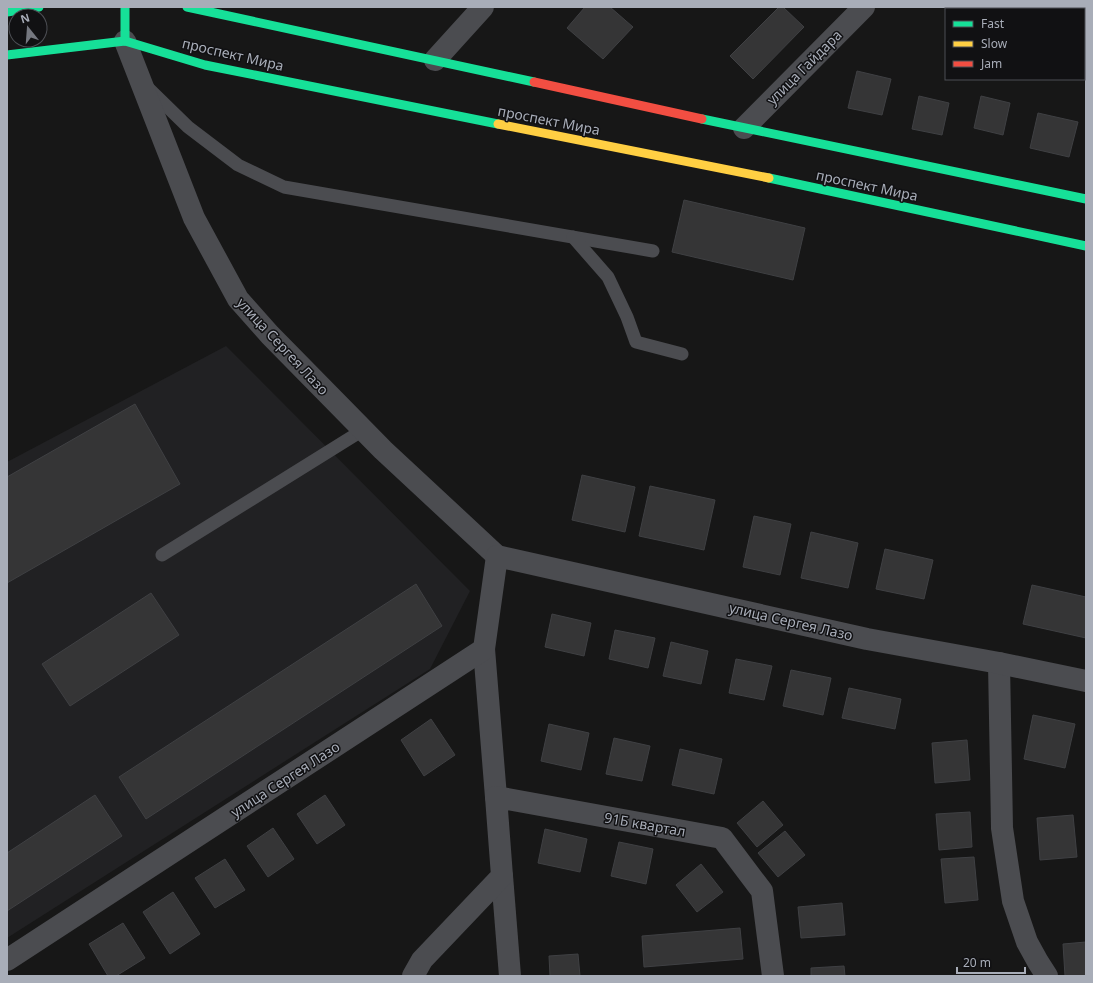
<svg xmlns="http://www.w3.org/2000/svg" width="1093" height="983" font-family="'Noto Sans',sans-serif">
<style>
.built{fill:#212123}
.building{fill:#353536;stroke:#3f4043}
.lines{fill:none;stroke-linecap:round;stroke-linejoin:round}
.lane{stroke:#4b4c50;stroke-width:13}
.street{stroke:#4b4c50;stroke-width:22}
.fast{stroke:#16e098;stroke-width:9}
.slow{stroke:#ffcf43;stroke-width:9}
.jam{stroke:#f24e42;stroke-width:9}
.labels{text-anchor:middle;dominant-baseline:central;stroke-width:3;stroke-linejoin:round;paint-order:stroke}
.street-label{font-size:14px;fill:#a8adb8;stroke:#111113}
</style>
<rect width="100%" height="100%" fill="#171717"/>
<path class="built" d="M226,346L470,591L430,669L7,938V462Z"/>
<g class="building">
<path d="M585,7H610L633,27L603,59L567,28Z"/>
<path d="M779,7H783L804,27L753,79L730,56Z"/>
<rect x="1009" y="7" width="28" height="2"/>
<path d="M1065,7H1086V34H1084V9H1065Z"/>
<path d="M857,71L891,79L882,115L848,108Z"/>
<path d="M919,96L949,103L942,135L912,129Z"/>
<path d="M981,96L1010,103L1003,135L974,128Z"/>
<path d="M1038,113L1078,122L1069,157L1030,148Z"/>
<path d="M684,200L805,228L793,280L672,252Z"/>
<path d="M135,404L180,484L7,583V477Z"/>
<path d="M582,475L635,487L625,532L572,520Z"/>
<path d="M650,486L715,500L704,550L639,536Z"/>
<path d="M754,516L791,524L780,575L743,567Z"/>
<path d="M811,532L858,543L848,588L801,578Z"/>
<path d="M885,549L933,560L924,599L876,589Z"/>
<path d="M416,584L442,626L146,819L119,777Z"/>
<path d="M1032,585L1086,597V638L1023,624Z"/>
<path d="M151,593L179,635L70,706L42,664Z"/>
<path d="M552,614L591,623L584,656L545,647Z"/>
<path d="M615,630L655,638L648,668L609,659Z"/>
<path d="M671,642L708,651L701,684L663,676Z"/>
<path d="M736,659L772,666L764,700L729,693Z"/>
<path d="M791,670L831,678L823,715L783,706Z"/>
<path d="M849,688L901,699L895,729L842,718Z"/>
<path d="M1033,715L1075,724L1065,768L1024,759Z"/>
<path d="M431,719L455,755L424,776L401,740Z"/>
<path d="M549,724L589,733L581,770L541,761Z"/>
<path d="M614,738L650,746L642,781L606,774Z"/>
<path d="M967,740L970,780L935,783L932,743Z"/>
<path d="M680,749L722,759L714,794L672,785Z"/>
<path d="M95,795L122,836L7,911V853Z"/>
<path d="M325,795L345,825L317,844L297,814Z"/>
<path d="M763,801L783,825L757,847L737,823Z"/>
<path d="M970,812L972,847L939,850L936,814Z"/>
<path d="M1073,815L1077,857L1040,860L1037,818Z"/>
<path d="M273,828L294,859L268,877L247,846Z"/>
<path d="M545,829L587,839L580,872L538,863Z"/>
<path d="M785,831L805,855L778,877L758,853Z"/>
<path d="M619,842L653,849L646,884L611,876Z"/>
<path d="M974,857L978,900L945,903L941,859Z"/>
<path d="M225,859L245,890L215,908L195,878Z"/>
<path d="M701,864L723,892L697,912L676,885Z"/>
<path d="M173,892L200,934L170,954L143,912Z"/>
<path d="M842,903L845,935L801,938L798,907Z"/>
<path d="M123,923L145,958L116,976H108L89,944Z"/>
<path d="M740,928L743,959L644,967L642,936Z"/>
<path d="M1086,942V976H1065L1063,944Z"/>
<path d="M578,954L580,976H550L549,956Z"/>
<path d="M844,966L845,976H811V968Z"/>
</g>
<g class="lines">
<g class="lane">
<path d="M147,87L188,127L238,165L284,187L653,251"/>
<path d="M573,237L608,277L627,317L636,342L682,354"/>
<path d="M162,555L363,430"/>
</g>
<g class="street">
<path d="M125,41L194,218L238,299L270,335L383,450L497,556"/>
<path d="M435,60L483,7"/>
<path d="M744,128L864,7"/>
<path d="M484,649L496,797"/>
<path d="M999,663L1002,828L1013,901L1027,942L1038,962L1047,976"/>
<path d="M502,876L510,976"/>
<path d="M7,960L484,649L497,556L867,639L999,663L1086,681"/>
<path d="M413,976L422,960L502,876L496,797L722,838L762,891L773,976"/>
</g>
<g class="fast">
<path d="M125,7V41"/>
<path d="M187,7L534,82"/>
<path d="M7,12L39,7"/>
<path d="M7,55L125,41L205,65L498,124"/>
<path d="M702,119L1086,199"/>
<path d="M769,178L1086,246"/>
</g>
<path class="slow" d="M498,124L769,178"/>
<path class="jam" d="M534,82L702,119"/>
</g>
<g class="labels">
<g class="street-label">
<text transform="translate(233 54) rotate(13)">проспект Мира</text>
<text transform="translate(804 67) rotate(-45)">улица Гайдара</text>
<text transform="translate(549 120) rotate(11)">проспект Мира</text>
<text transform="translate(867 185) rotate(12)">проспект Мира</text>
<text transform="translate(283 346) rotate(47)">улица Сергея Лазо</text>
<text transform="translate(791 621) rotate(13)">улица Сергея Лазо</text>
<text transform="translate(285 779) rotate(-33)">улица Сергея Лазо</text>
<text transform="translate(645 824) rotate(10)">91Б квартал</text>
</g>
</g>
<rect width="1093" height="983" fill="none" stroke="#a8adb8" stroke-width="16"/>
<rect x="945" y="8" width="140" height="72" fill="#111113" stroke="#4d4f55"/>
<rect x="953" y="21" width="20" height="6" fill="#16e098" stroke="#4d4f55"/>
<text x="981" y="28" font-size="12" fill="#a8adb8">Fast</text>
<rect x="953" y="41" width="20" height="6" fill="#ffcf43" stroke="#4d4f55"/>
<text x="981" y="48" font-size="12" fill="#a8adb8">Slow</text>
<rect x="953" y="61" width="20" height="6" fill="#f24e42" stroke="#4d4f55"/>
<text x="981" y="68" font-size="12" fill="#a8adb8">Jam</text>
<g transform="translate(28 28) rotate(343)"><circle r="19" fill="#111113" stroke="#4d4f55"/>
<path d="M0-3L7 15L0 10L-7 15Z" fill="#757880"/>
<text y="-6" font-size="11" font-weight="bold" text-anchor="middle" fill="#a8adb8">N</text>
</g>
<path d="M957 967v6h68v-6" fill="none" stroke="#a8adb8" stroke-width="2"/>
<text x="963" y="967" font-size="12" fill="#a8adb8" stroke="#111113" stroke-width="3" paint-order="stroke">20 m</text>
</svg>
